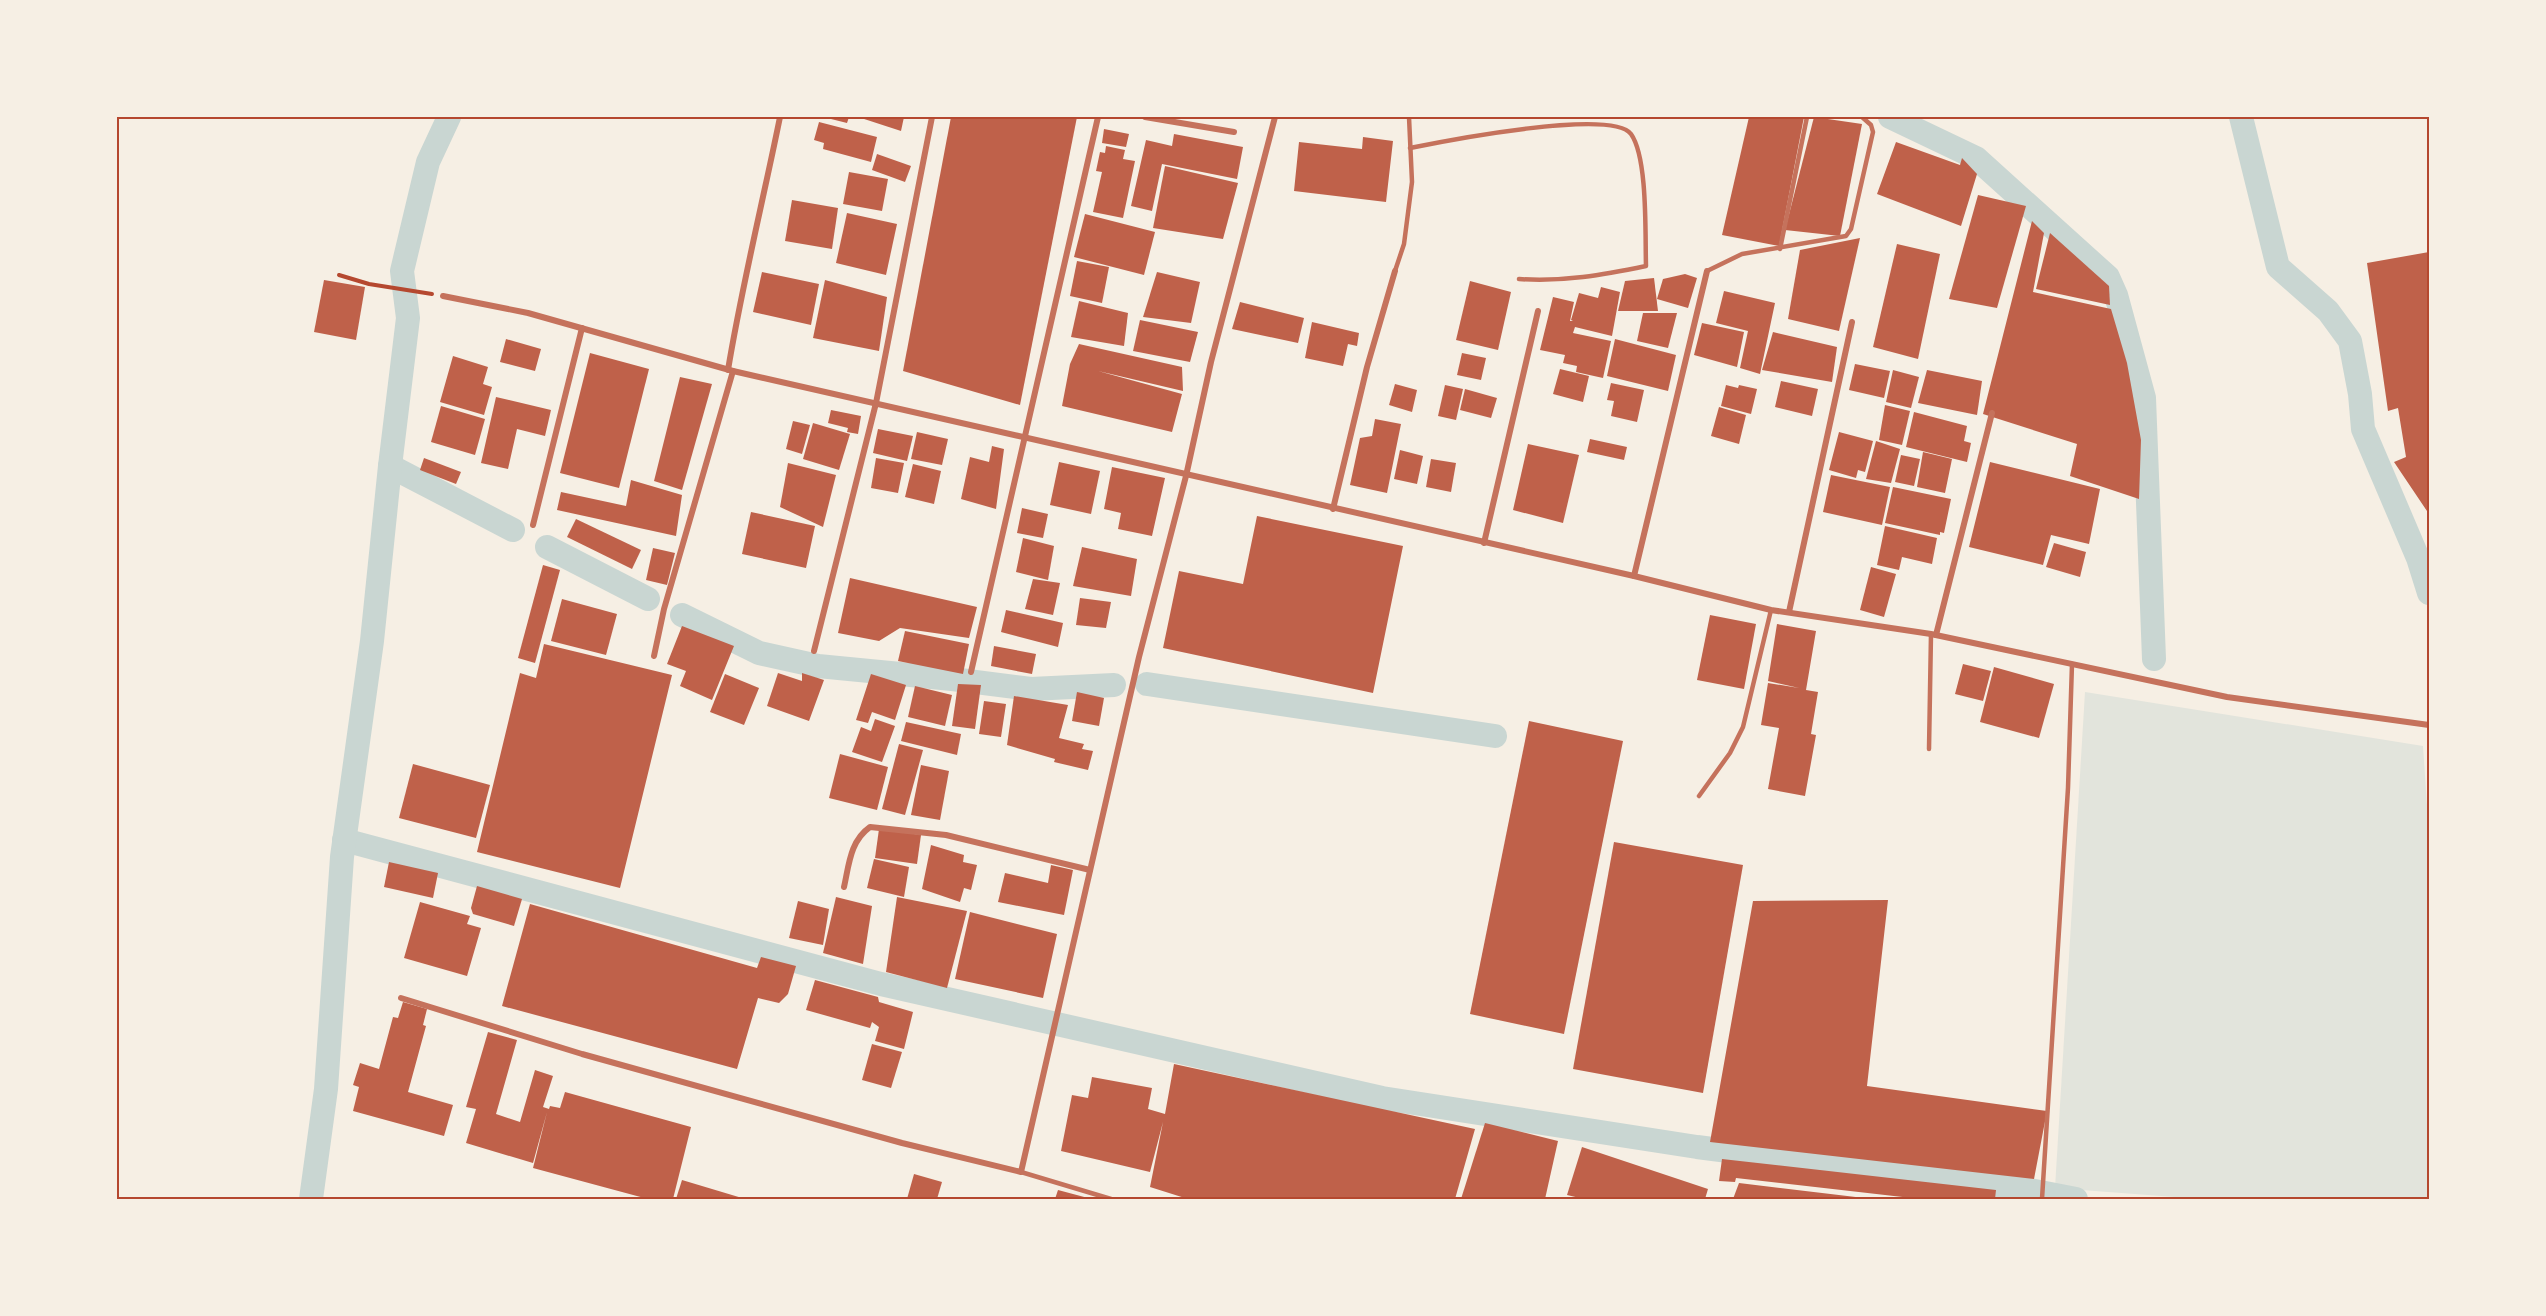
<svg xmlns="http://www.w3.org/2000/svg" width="2546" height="1316" font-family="Lato,sans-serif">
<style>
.green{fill:#e2e4dc}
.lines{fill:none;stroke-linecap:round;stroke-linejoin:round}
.canal{stroke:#c9d6d2;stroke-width:24}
.building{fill:#bf614a}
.path{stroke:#b5482f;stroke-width:4}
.service{stroke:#c5725c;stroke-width:4.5}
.minor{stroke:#c5725c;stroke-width:6}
.neatline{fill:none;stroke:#b5482f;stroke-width:2}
</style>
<rect width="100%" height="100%" fill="#f6efe4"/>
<path class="green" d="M2085,692L2423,746L2429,835V1199H2201L2055,1188Z"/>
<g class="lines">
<g class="canal">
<path d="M1890,117L1976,158L2108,277L2116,295L2144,398L2154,659"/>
<path d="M2241,117L2278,267L2328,311L2350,341L2360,394L2363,429L2418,558L2429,593"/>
<path d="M390,466L513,530"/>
<path d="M547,547L648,599"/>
<path d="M682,615L759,653L818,666L952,679L1031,689L1114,685"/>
<path d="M1147,684L1495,736"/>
<path d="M344,840L881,984L1382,1098L1697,1147L2024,1189L2076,1199"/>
<path d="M311,1199L326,1089L342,857L372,641L390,466L408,318L402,271L428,162L449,117"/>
</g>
</g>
<g class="building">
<path d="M823,117H849L847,123Z"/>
<path d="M858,117H904L901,131Z"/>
<path d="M951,117H1077L1020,405L903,371Z"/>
<path d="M1749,117H1804L1779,246L1722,235Z"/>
<path d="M1814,117L1862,124L1840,236L1785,230Z"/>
<path d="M819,122L877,137L871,162L823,149L824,143L814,140Z"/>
<path d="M1104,129L1129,134L1126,147L1102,143Z"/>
<path d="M1174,134L1243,147L1237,179L1162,164L1152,211L1131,206L1146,140L1172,146Z"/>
<path d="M1363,137L1393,141L1386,202L1294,191L1299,142L1362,149Z"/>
<path d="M1896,142L1960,165L1962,158L1977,174L1961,226L1877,194Z"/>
<path d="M1106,146L1125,150L1123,159L1135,161L1123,218L1093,212L1102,172L1096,171L1100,152L1105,153Z"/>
<path d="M877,154L911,166L905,182L872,170Z"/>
<path d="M1165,166L1238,183L1223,239L1153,228Z"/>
<path d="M849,172L888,179L882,211L843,204Z"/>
<path d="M1978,195L2026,206L1997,308L1949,299Z"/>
<path d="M792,200L838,208L832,249L785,241Z"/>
<path d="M847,213L897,224L886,275L836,263Z"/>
<path d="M1085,214L1155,232L1144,275L1074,257Z"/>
<path d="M2032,221L2044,233L2033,292L2111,309L2127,363L2141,440L2139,499L2070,476L2077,444L1983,414Z"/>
<path d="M2050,233L2109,286L2110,305L2036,289Z"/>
<path d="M1860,238L1839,331L1788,319L1800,250Z"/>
<path d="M1897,244L1940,254L1918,359L1873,347Z"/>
<path d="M2429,252V514L2394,462L2406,457L2398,408L2388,411L2367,263Z"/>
<path d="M1077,261L1109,267L1102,303L1070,296Z"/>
<path d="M762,272L819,284L811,325L753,312Z"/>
<path d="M1157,272L1200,282L1191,323L1143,317Z"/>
<path d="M1685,274L1697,278L1688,308L1657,299L1663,279Z"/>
<path d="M1654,278L1658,311H1618L1625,281Z"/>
<path d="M324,280L365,287L356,340L314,332Z"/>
<path d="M825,280L887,297L879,351L813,338Z"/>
<path d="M1470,281L1511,292L1498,350L1456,340Z"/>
<path d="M1601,287L1620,292L1612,336L1575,327L1573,333L1611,341L1603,378L1576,372L1577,366L1563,363L1565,355L1540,350L1553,297L1574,302L1570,321H1573L1571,320L1579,293L1598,298Z"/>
<path d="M1724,291L1775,303L1760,374L1740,368L1748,331L1716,323Z"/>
<path d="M1079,301L1128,313L1124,346L1071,337Z"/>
<path d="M1240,302L1304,318L1298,343L1232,329Z"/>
<path d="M1643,313H1677L1668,348L1637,341Z"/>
<path d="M1140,320L1198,332L1190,362L1133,351Z"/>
<path d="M1312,322L1359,333L1357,346L1348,344L1343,366L1305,358Z"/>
<path d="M1702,323L1744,332L1737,367L1694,355Z"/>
<path d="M1773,332L1837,347L1832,382L1762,370Z"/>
<path d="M506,339L541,349L535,371L500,362Z"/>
<path d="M1615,339L1676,355L1668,391L1607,376Z"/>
<path d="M1079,344L1182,367L1183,391L1098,371L1182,394L1172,432L1062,406L1070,364Z"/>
<path d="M590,353L649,369L619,488L560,473Z"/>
<path d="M1462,353L1486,358L1481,380L1457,375Z"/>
<path d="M453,356L488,367L483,384L492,387L484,415L440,402Z"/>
<path d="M1855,364L1890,371L1884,398L1849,390Z"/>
<path d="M1560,369L1589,376L1583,402L1553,394Z"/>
<path d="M1893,370L1919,377L1911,408L1886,402Z"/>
<path d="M1927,370L1982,381L1977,415L1918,403Z"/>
<path d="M680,377L712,384L682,490L654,481Z"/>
<path d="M1781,381L1818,389L1812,416L1775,407Z"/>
<path d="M1611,383L1644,390L1637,422L1611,416L1614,401L1607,400Z"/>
<path d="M1395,384L1417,390L1412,412L1389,405Z"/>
<path d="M1445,385L1463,389L1456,420L1438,416Z"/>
<path d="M1726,385L1738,388L1739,385L1757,389L1751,414L1721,406Z"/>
<path d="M1465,389L1497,398L1491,418L1460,410Z"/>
<path d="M496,397L551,410L545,436L517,429L508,469L481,463Z"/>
<path d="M1885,405L1910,411L1902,445L1879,440Z"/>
<path d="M441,406L485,419L475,455L431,442Z"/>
<path d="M1719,407L1746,415L1739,444L1711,436Z"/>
<path d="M831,410L861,416L858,434L847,432L848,428L828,423Z"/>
<path d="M1914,412L1967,426L1964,441L1971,443L1967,462L1906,447Z"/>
<path d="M1375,419L1401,424L1387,493L1350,485L1360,438L1372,436Z"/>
<path d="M793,421L810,425L802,454L786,449Z"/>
<path d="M813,423L850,434L839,470L803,459Z"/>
<path d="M878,429L913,436L907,461L873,453Z"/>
<path d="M917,432L948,439L942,465L911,459Z"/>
<path d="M1839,432L1873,441L1865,472L1858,470L1856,478L1829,470Z"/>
<path d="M1590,439L1627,447L1624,460L1587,452Z"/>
<path d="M1876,441L1900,449L1891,483L1866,479Z"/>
<path d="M1528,444L1579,455L1563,523L1513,510Z"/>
<path d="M992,446L1004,449L996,509L961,499L970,457L989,462Z"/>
<path d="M1400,450L1423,456L1417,484L1394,479Z"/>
<path d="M1923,452L1952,459L1945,493L1917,487Z"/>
<path d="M1901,455L1920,459L1914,486L1895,482Z"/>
<path d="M424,458L461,472L456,484L420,470Z"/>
<path d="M876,458L904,463L898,493L871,488Z"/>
<path d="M1431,459L1456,463L1451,492L1426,487Z"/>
<path d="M1059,462L1100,471L1091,514L1050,505Z"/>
<path d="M1990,462L2100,489L2089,544L2051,535L2043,565L1969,547Z"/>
<path d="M788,463L836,475L823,527L780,507Z"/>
<path d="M913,464L941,471L934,504L905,497Z"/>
<path d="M1112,467L1165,478L1152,536L1118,529L1121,513L1104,509Z"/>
<path d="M1831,475L1890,487L1882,525L1823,512Z"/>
<path d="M631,480L682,495L676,536L557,510L561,492L626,506Z"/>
<path d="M1893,487L1951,499L1944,533L1940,532V535L1885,523Z"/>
<path d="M1022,508L1048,514L1043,538L1017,533Z"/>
<path d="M751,512L815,526L806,568L742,554Z"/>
<path d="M1257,516L1403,546L1373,693L1163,648L1179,571L1243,584Z"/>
<path d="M576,519L641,550L632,569L567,537Z"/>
<path d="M1885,526L1937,538L1932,564L1902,557L1899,570L1877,565Z"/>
<path d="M1023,538L1054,546L1048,580L1016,572Z"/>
<path d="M2054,543L2086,552L2080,577L2046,567Z"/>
<path d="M1082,547L1137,559L1131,596L1073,586Z"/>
<path d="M653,548L675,553L667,585L646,580Z"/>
<path d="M543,565L560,570L535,663L518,658Z"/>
<path d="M1871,567L1896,574L1884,617L1860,610Z"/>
<path d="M850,578L977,607L969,638L900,628L879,641L838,633Z"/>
<path d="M1033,579L1060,583L1053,615L1025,609Z"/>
<path d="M1080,598L1111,602L1106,628L1076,625Z"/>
<path d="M562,599L617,614L606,655L551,641Z"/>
<path d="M1006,610L1063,623L1058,647L1001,632Z"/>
<path d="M1710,615L1756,624L1744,689L1697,680Z"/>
<path d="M1777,624L1816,631L1806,690L1818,692L1811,734L1816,735L1805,796L1768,789L1779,728L1761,725L1768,683L1799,688L1768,681Z"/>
<path d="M682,626L734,646L712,700L680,686L686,671L667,664Z"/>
<path d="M905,631L969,644L963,674L898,661Z"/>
<path d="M544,644L672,675L620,888L477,852L520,673L536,678Z"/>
<path d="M994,646L1036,654L1032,674L991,666Z"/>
<path d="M1963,664L1991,671L1983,701L1955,694Z"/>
<path d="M1994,667L2054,684L2039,738L1980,722Z"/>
<path d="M778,673L802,681V673L824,680L809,721L767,706Z"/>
<path d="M725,674L759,688L744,725L710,712Z"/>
<path d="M871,674L906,685L895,720L872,712L868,723L856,720Z"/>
<path d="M958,684L981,685L975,729L952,726Z"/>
<path d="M915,686L952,695L945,726L908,717Z"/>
<path d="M1077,692L1104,698L1099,726L1072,721Z"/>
<path d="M1014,696L1068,705L1059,738L1084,744L1082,749L1093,751L1088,770L1054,762L1055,759L1007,745Z"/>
<path d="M984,701L1006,704L1001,737L979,734Z"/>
<path d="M875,719L895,726L882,762L852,752L861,727L871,731Z"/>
<path d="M1529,721L1623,741L1564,1034L1470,1014Z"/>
<path d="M906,722L961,734L957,755L901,741Z"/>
<path d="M899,744L923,750L905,815L882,809Z"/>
<path d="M840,754L888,767L877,810L829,798Z"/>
<path d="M413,764L490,785L476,838L399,818Z"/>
<path d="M921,765L949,771L940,820L911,815Z"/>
<path d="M879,829L921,835L917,864L875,858Z"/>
<path d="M1614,842L1743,865L1703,1093L1573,1069Z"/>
<path d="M931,845L964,855L963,862L977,865L971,890L964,888L960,902L922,889Z"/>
<path d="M874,859L909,867L904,897L867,888Z"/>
<path d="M389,862L438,873L433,898L384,887Z"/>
<path d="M1051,865L1073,870L1064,915L998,902L1005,873L1048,883Z"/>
<path d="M477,886L522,899L514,926L473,914L471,908Z"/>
<path d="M836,897L872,906L863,964L823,953Z"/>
<path d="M897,897L967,911L947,988L886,972Z"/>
<path d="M1888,900L1867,1086L2047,1111L2034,1179L1710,1142L1753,901Z"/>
<path d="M798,901L829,909L823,945L789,938Z"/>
<path d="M420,902L470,916L467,924L481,928L467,976L404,958Z"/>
<path d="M530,904L757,968L761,957L796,966L788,994L779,1003L758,998L737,1069L502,1006Z"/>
<path d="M970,912L1057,934L1043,998L955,979Z"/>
<path d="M815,980L878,997L879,1002L913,1012L904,1049L875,1041L879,1027L872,1022L870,1028L806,1010Z"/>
<path d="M403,1002L427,1009L423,1025L426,1026L408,1092L453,1105L444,1136L353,1111L359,1087L353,1085L360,1063L379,1069L393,1017L398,1018Z"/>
<path d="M488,1032L517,1040L496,1114L520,1122L535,1070L553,1076L543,1107L549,1109L550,1106L560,1108L565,1092L691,1127L673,1199H648L533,1168L547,1112L533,1163L466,1143L476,1109L466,1107Z"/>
<path d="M872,1044L902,1052L891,1088L862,1080Z"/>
<path d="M1174,1064L1475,1129L1455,1199H1188L1150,1187L1163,1122L1150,1172L1061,1151L1072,1095L1088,1098L1092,1077L1152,1088L1148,1109L1165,1114Z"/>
<path d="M1485,1123L1558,1141L1545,1199H1461Z"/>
<path d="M1582,1147L1708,1189L1705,1199H1584L1567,1195Z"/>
<path d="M1722,1159L1996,1190L1995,1199H1920L1736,1178L1735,1182L1719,1181Z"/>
<path d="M914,1174L942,1182L937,1199H907Z"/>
<path d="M682,1180L742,1198L741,1199H676Z"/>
<path d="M1739,1183L1864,1198V1199H1733Z"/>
<path d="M1058,1190L1088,1198V1199H1055Z"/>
</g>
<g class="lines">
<path class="path" d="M339,275L369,284L432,294"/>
<g class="service">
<path d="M1410,148C1444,141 1612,108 1631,134C1648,158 1645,235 1646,266C1603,275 1563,282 1519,279"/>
<path d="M1780,249L1807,117"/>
<path d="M1395,271L1404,244L1412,182L1409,117"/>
<path d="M1707,271L1742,254L1846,236L1851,229L1873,132L1871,125L1862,117"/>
<path d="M1929,749L1931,634"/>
<path d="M1699,796L1730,753L1743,727L1771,610"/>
<path d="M1021,1172L1111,1199"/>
<path d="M2042,1199L2068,788L2072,664"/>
</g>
<g class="minor">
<path d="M1145,117L1234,132"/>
<path d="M443,296L528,313L733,371L1634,576L1771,610L1931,634L2227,697L2429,725"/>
<path d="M728,370C742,285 763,201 780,117"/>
<path d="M1333,509L1367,367L1395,271"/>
<path d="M533,525L582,328"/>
<path d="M1484,543L1538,311"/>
<path d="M1634,576L1707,271"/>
<path d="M1789,612L1852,322"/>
<path d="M1936,635L1992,413"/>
<path d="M814,651L876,403L932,117"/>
<path d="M654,656L664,609L733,371"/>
<path d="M971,672L1098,117"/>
<path d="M844,887C849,865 850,841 870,827L946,835L1090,870"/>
<path d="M401,998L582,1054L902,1143L1021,1172L1139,657L1186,476L1211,362L1275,117"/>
</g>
</g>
<rect width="2546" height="1316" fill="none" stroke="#f6efe4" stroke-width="237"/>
<rect x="118" y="118" width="2310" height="1080" class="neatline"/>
</svg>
